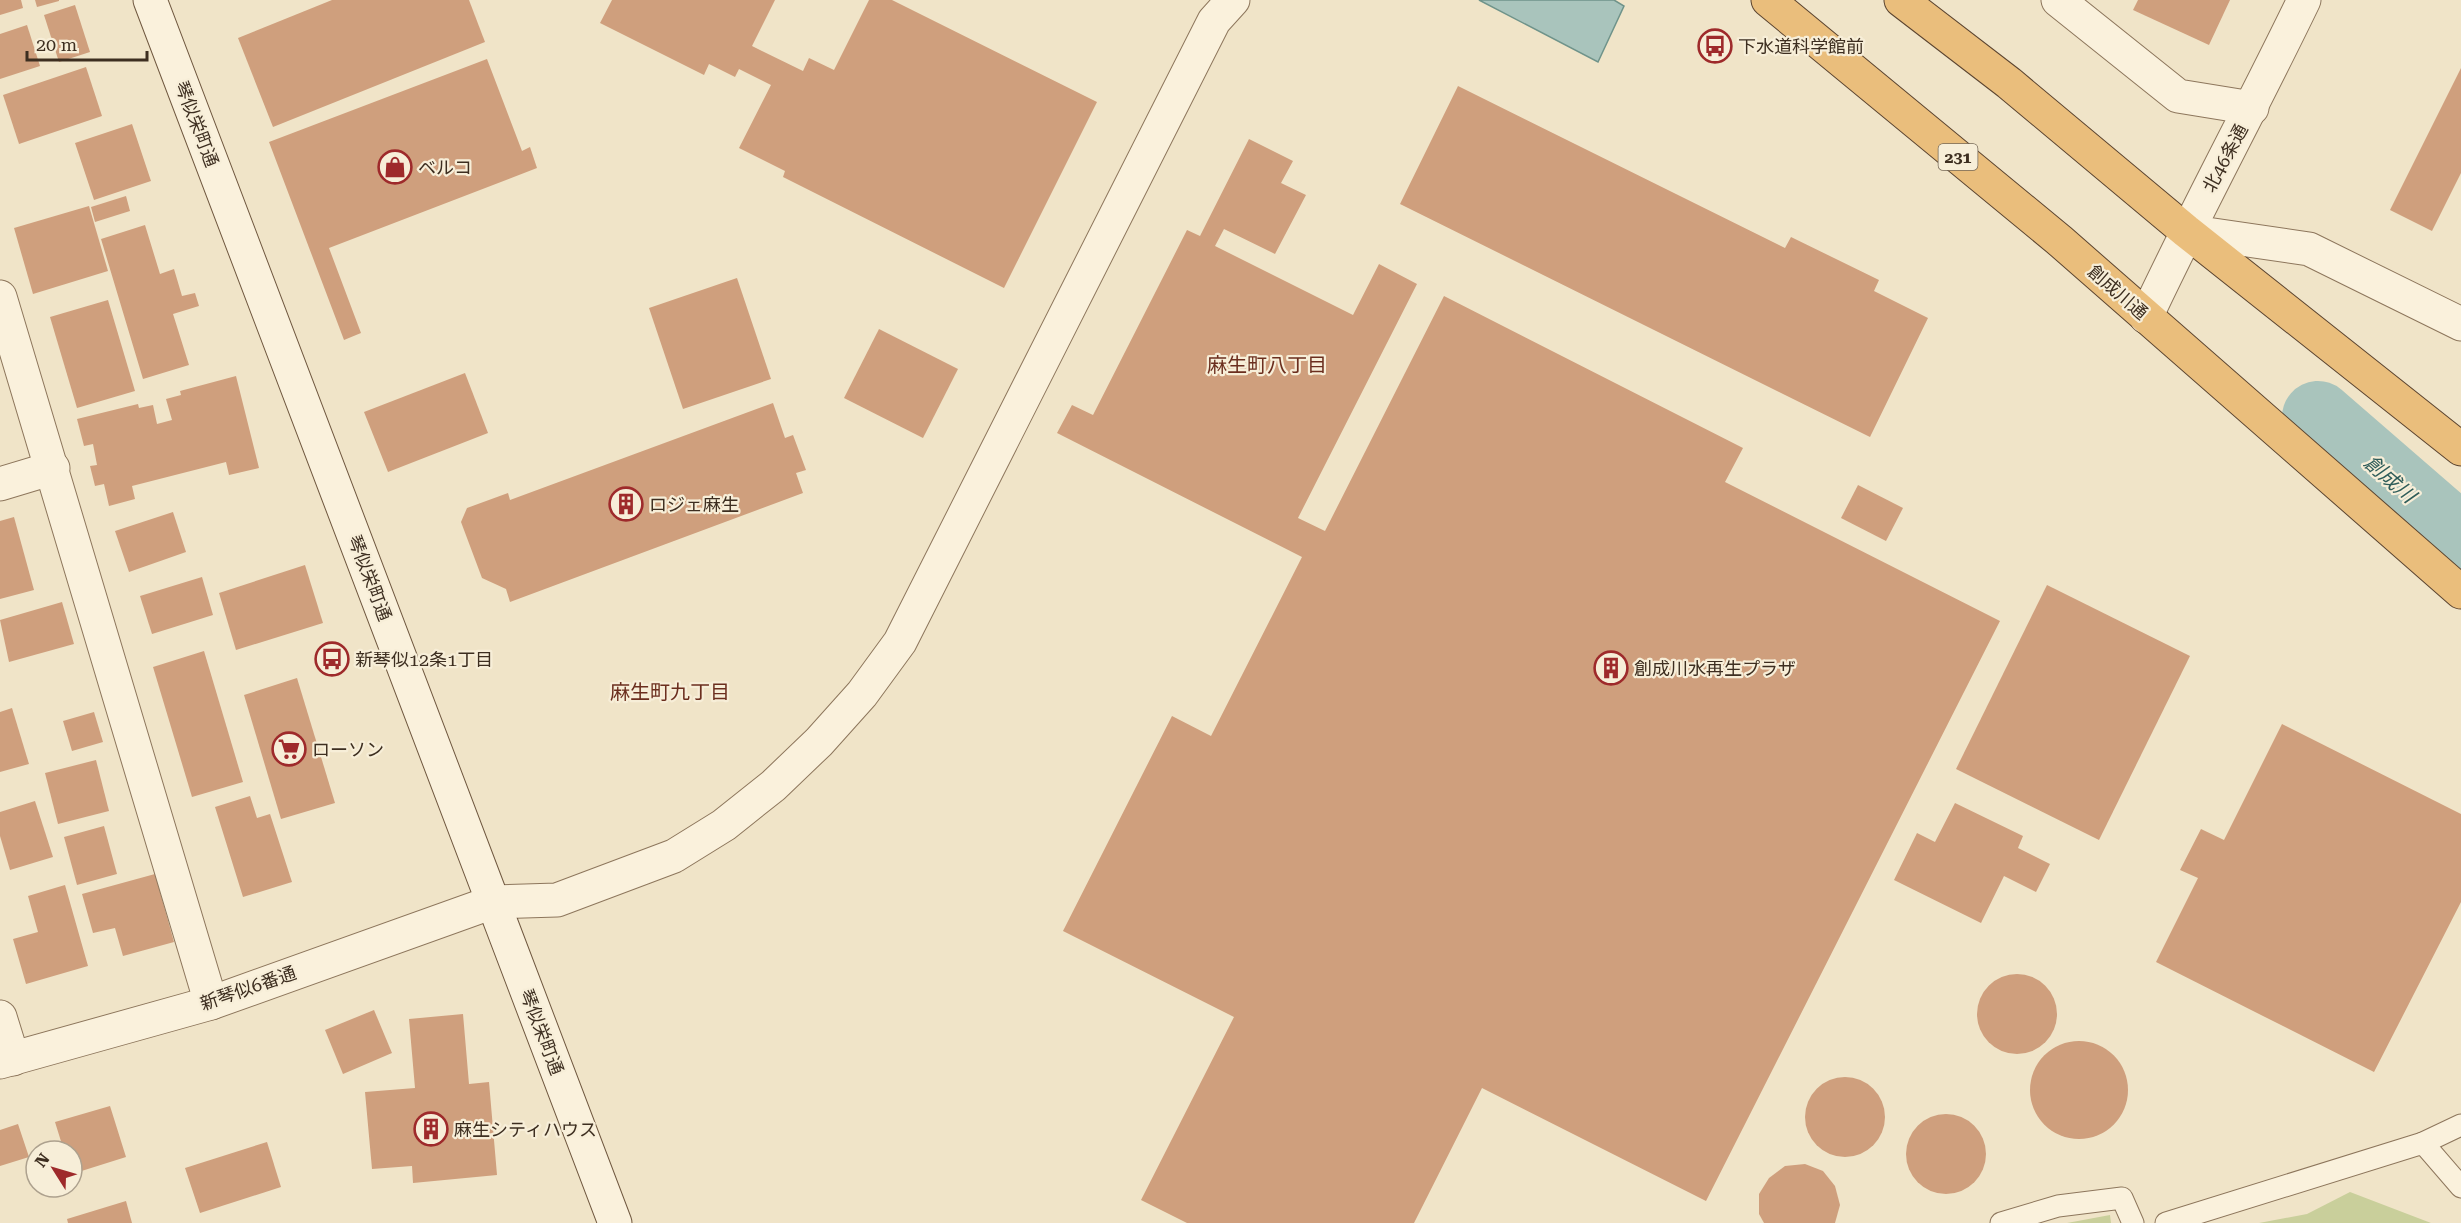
<svg xmlns="http://www.w3.org/2000/svg" width="2461" height="1223" font-family="'Roboto Serif','Noto Sans JP',serif">
<style>
.green{fill:#c9cf9b}
.water{fill:#a9c4bc;stroke:#6f938a;stroke-width:1.5}
.lines{fill:none;stroke-linecap:round;stroke-linejoin:round}
.river{stroke:#a9c4bc;stroke-width:72}
.building{fill:#cf9f7d}
.service-casing{stroke:#8d765c;stroke-width:23}
.minor-casing{stroke:#8d765c;stroke-width:35}
.tertiary-casing{stroke:#8d765c;stroke-width:35}
.secondary-casing{stroke:#6f573f;stroke-width:35}
.trunk-casing{stroke:#5b4430;stroke-width:35}
.service{stroke:#faf1dc;stroke-width:21}
.minor{stroke:#faf1dc;stroke-width:33}
.tertiary{stroke:#faf1dc;stroke-width:33}
.secondary{stroke:#faf1dc;stroke-width:33}
.trunk{stroke:#eabe7c;stroke-width:33}
.labels{text-anchor:middle;dominant-baseline:central;stroke-width:4.5;stroke-linejoin:round;paint-order:stroke}
.shield{fill:#f7eed8;stroke:#756857;stroke-width:1.5}
.shield-label{font-size:16px;font-weight:bold;fill:#3d2e20}
.poi-label{font-size:18px;fill:#3d2e20;stroke:#f7eed8;text-anchor:start}
.street-label{font-size:18px;fill:#3d2e20;stroke:#f7eed8}
.neighbourhood-label{font-size:20px;fill:#6b2e1e;stroke:#f7eed8}
.water-label{font-size:20px;font-style:italic;fill:#2f5d5a;stroke:#f7eed8}
</style>
<rect width="100%" height="100%" fill="#f0e4c8"/>
<g class="green">
<path d="M2350,1192L2431,1223H2259L2307,1214Z"/>
<path d="M2110,1215L2111,1223H2067Z"/>
</g>
<path class="water" d="M1479,0H1614L1624,6L1598,62Z"/>
<g class="lines">
<path class="river" d="M2318,417L2461,541"/>
</g>
<g class="building">
<path d="M0,0H21L23,8L0,15Z"/>
<path d="M35,0H59V1L37,7Z"/>
<path d="M332,0H469L485,42L273,127L238,38Z"/>
<path d="M612,0H775L752,46L803,71L809,58L834,70L869,0H892L1097,102L1004,288L783,177L785,171L739,148L771,85L739,69L735,77L709,64L704,75L600,23Z"/>
<path d="M2138,0H2230L2209,45L2133,10Z"/>
<path d="M75,5L90,52L59,62L44,15Z"/>
<path d="M27,25L40,66L0,79V34Z"/>
<path d="M487,59L522,151L530,147L537,168L329,248L361,333L344,340L269,142Z"/>
<path d="M86,67L102,116L19,144L3,95Z"/>
<path d="M2461,68V173L2432,231L2390,210Z"/>
<path d="M1458,86L1785,248L1791,237L1879,280L1874,291L1928,318L1870,437L1400,204Z"/>
<path d="M132,124L151,181L94,200L75,143Z"/>
<path d="M1249,139L1293,161L1281,183L1306,195L1275,254L1224,229L1215,246L1353,315L1379,264L1417,284L1298,518L1325,531L1444,296L1743,448L1725,482L2000,621L1706,1201L1482,1088L1414,1223H1187L1141,1200L1234,1017L1063,931L1172,716L1211,736L1302,557L1057,433L1072,405L1093,415L1187,230L1200,236Z"/>
<path d="M126,196L130,211L95,222L91,207Z"/>
<path d="M89,206L108,271L33,294L14,228Z"/>
<path d="M145,225L160,274L174,269L182,296L195,293L199,306L173,314L189,365L143,379L101,239Z"/>
<path d="M737,278L771,379L683,409L649,308Z"/>
<path d="M108,300L135,391L77,408L50,317Z"/>
<path d="M879,329L958,369L923,438L844,398Z"/>
<path d="M465,373L488,433L388,472L364,412Z"/>
<path d="M236,376L259,468L229,475L226,462L132,486L135,499L109,506L104,484L95,486L90,466L97,465L93,444L84,446L77,419L138,404L139,408L153,405L157,424L172,420L166,399L181,395L180,391Z"/>
<path d="M773,403L785,438L793,435L806,470L796,473L803,493L510,602L506,589L482,578L461,522L467,508L508,493L510,500Z"/>
<path d="M1858,485L1903,508L1886,541L1841,518Z"/>
<path d="M173,512L186,552L129,572L115,531Z"/>
<path d="M14,517L34,590L0,599V521Z"/>
<path d="M305,565L323,623L236,650L219,593Z"/>
<path d="M202,577L213,615L152,634L140,596Z"/>
<path d="M2047,585L2190,656L2099,840L1956,769Z"/>
<path d="M62,602L74,644L9,662L0,620Z"/>
<path d="M204,651L243,782L192,797L153,667Z"/>
<path d="M297,678L335,803L281,819L244,695Z"/>
<path d="M12,708L29,764L0,772V712Z"/>
<path d="M94,712L103,742L72,751L63,721Z"/>
<path d="M2282,724L2461,814V902L2374,1072L2156,962L2198,878L2180,870L2201,829L2224,840Z"/>
<path d="M96,760L109,811L58,824L45,773Z"/>
<path d="M250,796L257,818L270,814L292,882L243,897L215,807Z"/>
<path d="M35,801L53,857L10,870L0,836V812Z"/>
<path d="M1955,803L2023,836L2018,848L2050,864L2036,892L2004,876L1981,923L1894,880L1917,833L1935,842Z"/>
<path d="M104,826L117,874L77,885L64,837Z"/>
<path d="M155,874L174,942L123,956L115,928L93,933L82,894Z"/>
<path d="M65,885L88,966L26,984L13,939L38,932L28,896Z"/>
<circle cx="2017" cy="1014" r="40"/>
<path d="M374,1010L392,1053L343,1074L325,1030Z"/>
<path d="M463,1014L469,1084L489,1082L497,1175L413,1183L412,1166L372,1169L365,1092L415,1088L409,1019Z"/>
<circle cx="2079" cy="1090" r="49"/>
<circle cx="1845" cy="1117" r="40"/>
<path d="M110,1106L126,1157L72,1174V1151H64L55,1122Z"/>
<circle cx="1946" cy="1154" r="40"/>
<path d="M18,1124L29,1157L0,1166V1130Z"/>
<path d="M267,1142L281,1187L200,1213L185,1168Z"/>
<path d="M1805,1164L1823,1171L1835,1186L1840,1205L1835,1223H1764L1759,1214V1194L1769,1178L1785,1166Z"/>
<path d="M126,1201L132,1223H68L67,1219Z"/>
</g>
<g class="lines">
<defs>
<g id="service">
<path d="M2423,1143L2461,1125"/>
<path d="M2001,1223L2058,1206L2122,1198L2133,1223"/>
<path d="M2166,1223L2423,1143L2461,1187"/>
</g>
<g id="minor">
<path d="M2058,0L2178,96L2252,108"/>
<path d="M0,297L211,1003"/>
<path d="M0,484L53,468"/>
<path d="M493,902L557,900L674,856L724,825L773,786L819,742L862,694L900,642L1214,21L1233,0"/>
<path d="M0,1017L13,1059"/>
</g>
<g id="tertiary">
<path d="M2186,231L2309,249L2461,324"/>
<path d="M2146,317C2196,210 2253,106 2304,0"/>
<path d="M0,1062L211,1003L493,902"/>
</g>
<path id="secondary" d="M150,0L615,1223"/>
<g id="trunk">
<path d="M1768,0L2059,240L2461,592"/>
<path d="M1901,0L2009,83L2186,231L2461,449"/>
</g>
</defs>
<use href="#service" class="service-casing"/>
<use href="#minor" class="minor-casing"/>
<use href="#tertiary" class="tertiary-casing"/>
<use href="#secondary" class="secondary-casing"/>
<use href="#trunk" class="trunk-casing"/>
<use href="#service" class="service"/>
<use href="#minor" class="minor"/>
<use href="#tertiary" class="tertiary"/>
<use href="#secondary" class="secondary"/>
<use href="#trunk" class="trunk"/>
</g>
<defs>
<symbol id="bus-ring" viewBox="-11 -11 22 22"><circle r="9.5" fill="#f7eed8" stroke="#9e2a2b" stroke-width="1.5"/><path d="M-5-6H5V4H4V6H2V4H-2V6H-4V4H-5ZM-3.5-4V0h7V-4ZM-3.5 1.2v1.5H-2V1.2ZM2 1.2v1.5H3.5V1.2Z" fill="#9e2a2b"/></symbol>
<symbol id="shop-ring" viewBox="-11 -11 22 22"><circle r="9.5" fill="#f7eed8" stroke="#9e2a2b" stroke-width="1.5"/><path d="M-5-2.5h2.3a2.7 3.5 0 0 1 5.4 0H5L5.5 6h-11ZM-1.5-2.5h3a1.5 2.3 0 0 0-3 0Z" fill="#9e2a2b"/></symbol>
<symbol id="building-ring" viewBox="-11 -11 22 22"><circle r="9.5" fill="#f7eed8" stroke="#9e2a2b" stroke-width="1.5"/><path d="M-4-6H4V6H1V3H-1V6H-4ZM-2.5-4.3h1.7v1.8h-1.7ZM.8-4.3h1.7v1.8H.8ZM-2.5-1h1.7V.8h-1.7ZM.8-1h1.7V.8H.8Z" fill="#9e2a2b"/></symbol>
<symbol id="supermarket-ring" viewBox="-11 -11 22 22"><circle r="9.5" fill="#f7eed8" stroke="#9e2a2b" stroke-width="1.5"/><path d="M-6-5.5h2.5l.6 2H6L4.5 2H-2.5L-4.4-4H-6ZM-1.5 3.2a1.3 1.3 0 1 0 .1 0ZM3 3.2a1.3 1.3 0 1 0 .1 0Z" fill="#9e2a2b"/></symbol>
</defs>
<g fill-rule="evenodd">
<use href="#bus-ring" x="1696" y="27" width="38" height="38"/>
<use href="#shop-ring" x="376" y="148" width="38" height="38"/>
<use href="#building-ring" x="607" y="485" width="38" height="38"/>
<use href="#bus-ring" x="313" y="640" width="38" height="38"/>
<use href="#building-ring" x="1592" y="649" width="38" height="38"/>
<use href="#supermarket-ring" x="270" y="730" width="38" height="38"/>
<use href="#building-ring" x="412" y="1110" width="38" height="38"/>
</g>
<g class="labels">
<rect class="shield" x="1938.5" y="144" width="39" height="26" rx="4.5"/>
<g class="shield-label">
<text x="1958" y="157">231</text>
</g>
<g class="poi-label">
<text x="1738" y="46">下水道科学館前</text>
<text x="418" y="167">ベルコ</text>
<text x="649" y="504">ロジェ麻生</text>
<text x="355" y="659">新琴似12条1丁目</text>
<text x="1634" y="668">創成川水再生プラザ</text>
<text x="312" y="749">ローソン</text>
<text x="454" y="1129">麻生シティハウス</text>
</g>
<g class="street-label">
<text transform="translate(197 124) rotate(69)">琴似栄町通</text>
<text transform="translate(2225 158) rotate(-62)">北46条通</text>
<text transform="translate(2118 292) rotate(41)">創成川通</text>
<text transform="translate(370 578) rotate(69)">琴似栄町通</text>
<text transform="translate(248 988) rotate(-19)">新琴似6番通</text>
<text transform="translate(542 1032) rotate(69)">琴似栄町通</text>
</g>
<g class="neighbourhood-label">
<text x="1267" y="365">麻生町八丁目</text>
<text x="670" y="692">麻生町九丁目</text>
</g>
<g class="water-label">
<text transform="translate(2390 479) rotate(41)">創成川</text>
</g>
</g>
<g transform="translate(54 1169) rotate(307)"><circle r="28" fill="#f7eed8" stroke="#ada18e" stroke-width="1.5"/>
<path d="M0-4.5L10 22L0 15L-10 22Z" fill="#9e2a2b"/>
<text y="-9" font-size="16" font-weight="bold" text-anchor="middle" fill="#3d2e20">N</text>
</g>
<path d="M27 51v9h120v-9" fill="none" stroke="#3d2e20" stroke-width="3"/>
<text x="36" y="51" font-size="18" fill="#3d2e20" stroke="#f7eed8" stroke-width="4.5" paint-order="stroke">20 m</text>
</svg>
